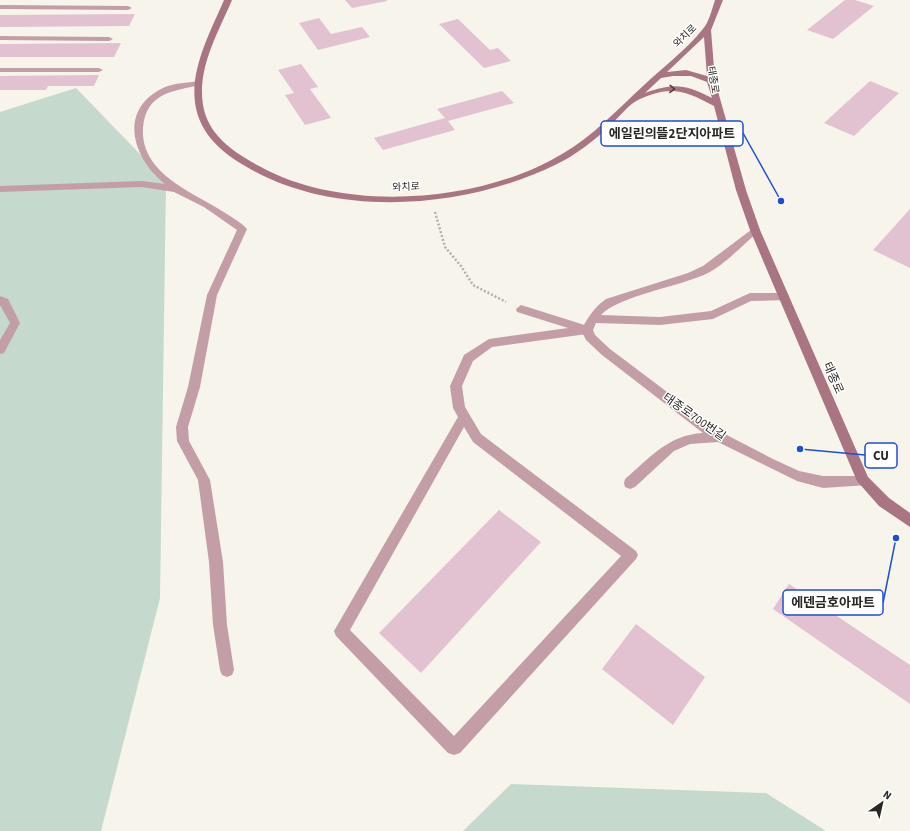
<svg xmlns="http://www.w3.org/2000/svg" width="910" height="831" font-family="'Source Sans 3','Noto Sans KR',sans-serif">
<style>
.green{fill:#c5d9cc}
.building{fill:#e2c2d1}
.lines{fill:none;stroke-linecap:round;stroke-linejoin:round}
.path{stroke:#b2b0a9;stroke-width:2.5;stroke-dasharray:2 2;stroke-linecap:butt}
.lane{fill:#c49ea7;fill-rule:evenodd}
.street{fill:#c49ea7;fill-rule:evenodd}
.secondary{fill:#aa7582;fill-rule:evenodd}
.oneway{stroke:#4f3e40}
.labels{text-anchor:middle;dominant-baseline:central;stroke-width:3;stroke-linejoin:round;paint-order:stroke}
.far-street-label{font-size:10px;fill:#282724;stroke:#fff}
.street-label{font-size:12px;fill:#282724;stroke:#fff}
.leader{fill:none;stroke:#1d4ed8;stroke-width:1.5}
.callout-dot{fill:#1d4ed8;stroke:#fff;stroke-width:1.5}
.callout{fill:#fff;stroke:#1d4ed8;stroke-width:1.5}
.callout-label{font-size:13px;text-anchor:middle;font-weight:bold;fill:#282724}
</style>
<rect width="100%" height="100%" fill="#f7f4eb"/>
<g class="green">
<path d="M76,88L166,181L160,598L101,831H0V112Z"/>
<path d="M511,784L766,793L826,831H463Z"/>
</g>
<g class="building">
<path d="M345,0H387V1L352,8Z"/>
<path d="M845,0H855L874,6L833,39L807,30Z"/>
<path d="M135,14L129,26L0,27V15Z"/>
<path d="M319,18L331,34L362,27L370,37L318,50L299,23Z"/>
<path d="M458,19L490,50L498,48L511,61L484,68L439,24Z"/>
<path d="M121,43L114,57H0V44Z"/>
<path d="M301,64L318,87L310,89L331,118L305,125L285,95L294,93L278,70Z"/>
<path d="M99,75L94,86H48L46,90H0V76Z"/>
<path d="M870,81L899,93L854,136L824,123Z"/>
<path d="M502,91L514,103L448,121L455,130L383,150L374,138L445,118L437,109Z"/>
<path d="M910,209V268L873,250Z"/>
<path d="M499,510L541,542L421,673L379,633Z"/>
<path d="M789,584L910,665V704L773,609Z"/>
<path d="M636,624L705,677L673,725L602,669Z"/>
</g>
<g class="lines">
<path class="path" d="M435,212L445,247L461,266L473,285L506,302"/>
<g class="lane">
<path d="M198,81H201V85C174,91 146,92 143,128C140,176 198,194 230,216C236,220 243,224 247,229L217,295L200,387L188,427L189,441L210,480L223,562L227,625L234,670L232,675L227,677L222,675L220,670L213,625L209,562L198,480L177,441L176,427L188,387L207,295L237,230L204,207L174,192L142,187L0,192V186L142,181L165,184C132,158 117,109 165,87C175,83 187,83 198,81Z"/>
<path d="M0,296L8,299L20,323L4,353L0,354V340L10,323L0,305Z"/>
<path d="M521,305L591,327L593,330L587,334L492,347L473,361L462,386L465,407L481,434L636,551L638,555L636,559L460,753L454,755L448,753L336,636L334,631L458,417L453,408L450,386L464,355L489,339L568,328L517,312L516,309ZM464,427L473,442L621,556L454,736L350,630Z"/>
</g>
<g class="street">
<path d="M0,5L128,6L132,8L128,10L0,9Z"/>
<path d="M0,36L109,37L113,39L109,41L0,40Z"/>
<path d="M0,68H99L103,70L99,72H0Z"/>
<path d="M755,227L758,228L760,230L758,232C744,244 724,265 708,273C682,286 618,296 601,315L660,317L711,311L750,293H784L788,294L789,297L788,300L751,301L713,319L660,325L596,323L593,330L595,335L610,349L719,431L773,459L799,471L823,476H863L868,477L869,481L868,485L823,488L797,481L718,442L690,444L674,451L635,487L630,489L625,487L624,483L625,479C651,457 668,435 703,433L602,355L586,340L581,330C588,318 594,307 606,299L688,273L703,266Z"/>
</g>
<path class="secondary" d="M224,0H232C218,33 197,68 203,105C208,136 235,153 261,167C344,213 481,203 562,154C593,136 617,110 643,86C662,68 686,50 702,30C709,23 712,9 715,0H723L711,30L715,81L746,190L760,230L868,477L889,498L910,513V527L879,506L857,481L750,230L736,190L714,106C684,90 670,85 638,100C629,104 619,117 612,124C595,140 576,155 555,165C467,208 340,219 252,170C236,161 220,151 208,135C177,92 206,42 224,0ZM704,37L707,76L686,70L667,72ZM673,76H691L707,82L712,98C684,84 674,83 645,93L661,78Z"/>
</g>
<defs><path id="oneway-chevron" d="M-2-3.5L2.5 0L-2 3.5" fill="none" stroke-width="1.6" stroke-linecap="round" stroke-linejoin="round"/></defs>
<use class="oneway" href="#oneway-chevron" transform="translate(672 89) rotate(2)"/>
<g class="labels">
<g class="far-street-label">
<text transform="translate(685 36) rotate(-44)">와치로</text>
<text transform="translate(713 80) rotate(80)">태종로</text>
<text transform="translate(406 187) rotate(-2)">와치로</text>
</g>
<g class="street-label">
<text transform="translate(833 378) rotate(66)">태종로</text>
<text transform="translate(694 417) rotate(35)">태종로700번길</text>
</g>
</g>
<path class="leader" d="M781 201L743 133M800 449L865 455M896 538L883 603"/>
<g class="callout-dot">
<circle cx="781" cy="201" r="4"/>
<circle cx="800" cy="449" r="4"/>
<circle cx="896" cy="538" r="4"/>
</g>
<g class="callout">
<rect x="601" y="121" width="142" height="25" rx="4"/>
<rect x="865" y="443" width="32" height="25" rx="4"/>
<rect x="783" y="590" width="100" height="25" rx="4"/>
</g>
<g class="callout-label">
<text x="672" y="138">에일린의뜰2단지아파트</text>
<text x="881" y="460">CU</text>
<text x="833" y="607">에덴금호아파트</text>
</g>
<g transform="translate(882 803) rotate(34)" stroke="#ffffff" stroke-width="3" paint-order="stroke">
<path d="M0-3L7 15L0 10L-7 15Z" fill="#282724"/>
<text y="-6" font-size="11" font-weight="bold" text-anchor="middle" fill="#282724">N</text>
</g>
</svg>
